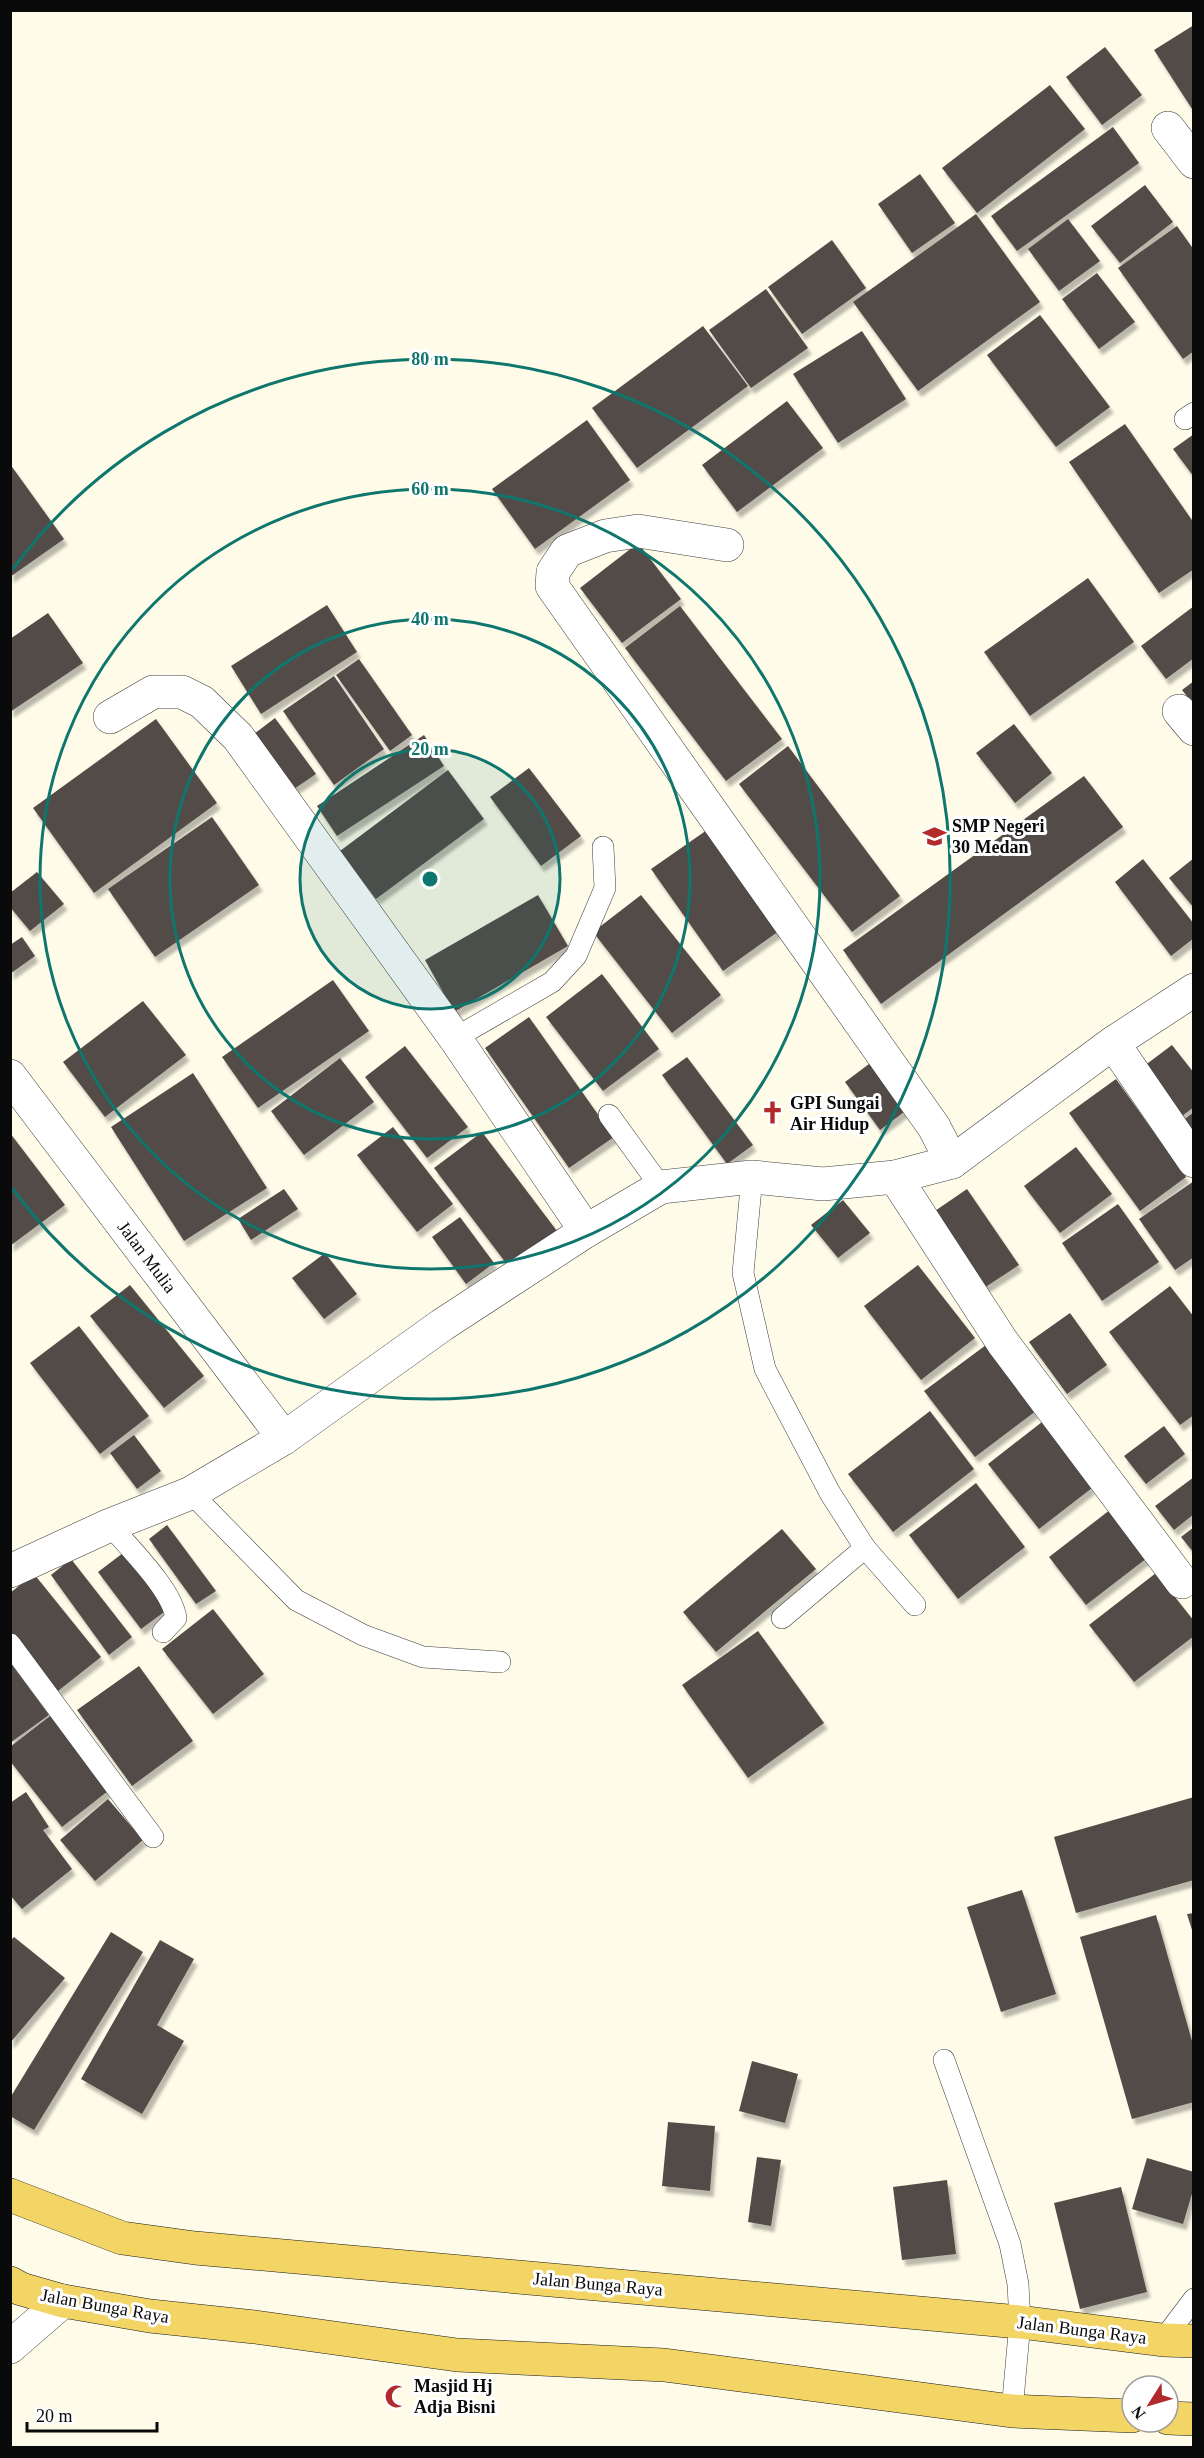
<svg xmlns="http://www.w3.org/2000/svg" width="1204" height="2458" font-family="Georgia,serif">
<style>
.building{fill:#524c47;filter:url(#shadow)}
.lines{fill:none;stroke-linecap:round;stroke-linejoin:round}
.service-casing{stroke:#3d3d3d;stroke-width:22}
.minor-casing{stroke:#3d3d3d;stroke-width:34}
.primary-casing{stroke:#1b1b1b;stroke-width:34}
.service{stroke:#fff;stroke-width:21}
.minor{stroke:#fff;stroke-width:33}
.primary{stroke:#f2d565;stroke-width:33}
.ring{fill:none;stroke:#0f766e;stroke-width:3}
.labels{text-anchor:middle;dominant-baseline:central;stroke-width:6;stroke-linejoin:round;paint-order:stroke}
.poi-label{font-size:18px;font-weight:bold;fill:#0a0a0a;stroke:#fff;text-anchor:start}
.street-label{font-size:18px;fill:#0a0a0a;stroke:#fff}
.centre{fill:#0f766e;stroke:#fff;stroke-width:3}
.ring-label{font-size:18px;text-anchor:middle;font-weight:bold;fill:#0f766e;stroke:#fff;stroke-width:6;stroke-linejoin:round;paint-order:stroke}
</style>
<defs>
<filter id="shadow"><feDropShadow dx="3.5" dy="6" stdDeviation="1.5" flood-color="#0004"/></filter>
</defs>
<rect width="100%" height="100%" fill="#fefbe8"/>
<g class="building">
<path d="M1194,25V112L1154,50Z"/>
<path d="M1105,47L1142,95L1102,125L1066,77Z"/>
<path d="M1050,85L1085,129L977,213L942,168Z"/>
<path d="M1113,127L1139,163L1017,251L991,216Z"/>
<path d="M920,174L955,223L912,253L878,204Z"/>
<path d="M1145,185L1173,222L1120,263L1091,226Z"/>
<path d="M976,214L1040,302L918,391L853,302Z"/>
<path d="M1068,219L1100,261L1059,291L1028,249Z"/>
<path d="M1177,226L1194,250V351L1183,359L1118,268Z"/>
<path d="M832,240L866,288L802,334L768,287Z"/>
<path d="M1097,273L1135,322L1099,349L1062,299Z"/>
<path d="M766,289L808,348L751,388L709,330Z"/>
<path d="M1040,315L1110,407L1056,447L987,355Z"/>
<path d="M703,326L748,386L637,468L592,408Z"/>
<path d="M862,331L906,399L838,443L793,374Z"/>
<path d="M787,401L823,448L737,512L702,465Z"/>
<path d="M587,420L630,480L535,549L492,489Z"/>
<path d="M1125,424L1194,523V569L1159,593L1069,462Z"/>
<path d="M1194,434V477L1173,449Z"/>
<path d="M10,464L64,539L10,577Z"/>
<path d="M638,543L681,599L622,643L580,588Z"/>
<path d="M1088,578L1134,642L1030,716L984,652Z"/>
<path d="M327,605L357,652L261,714L231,666Z"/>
<path d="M680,606L782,739L726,781L625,648Z"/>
<path d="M1194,606V658L1166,679L1141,646Z"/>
<path d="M48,613L83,663L10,712V639Z"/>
<path d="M359,659L412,735L390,751L336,675Z"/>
<path d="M334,676L384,749L334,785L283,711Z"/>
<path d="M1194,681V705L1182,690Z"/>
<path d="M275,718L316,774L294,789L254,734Z"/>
<path d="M156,719L217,803L94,893L33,808Z"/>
<path d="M1014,724L1052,773L1015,803L976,753Z"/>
<path d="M424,735L444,766L337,836L317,806Z"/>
<path d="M788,746L900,896L852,932L739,784Z"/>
<path d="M529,768L581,836L541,866L490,797Z"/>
<path d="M448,770L484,819L376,899L340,851Z"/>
<path d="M1084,776L1123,827L881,1004L843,950Z"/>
<path d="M212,817L259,885L155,957L108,889Z"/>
<path d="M707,830L779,931L723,971L651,869Z"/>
<path d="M1194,858V908L1169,878Z"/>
<path d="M1143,859L1194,924V938L1171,956L1115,882Z"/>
<path d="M37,872L64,904L30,931L10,907V893Z"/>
<path d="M538,895L568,946L454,1012L425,960Z"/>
<path d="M641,895L721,995L672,1033L593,932Z"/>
<path d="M22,937L35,956L10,974V945Z"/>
<path d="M602,974L659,1049L603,1091L546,1017Z"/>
<path d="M333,980L369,1031L258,1108L222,1057Z"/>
<path d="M143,1001L186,1055L105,1117L63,1062Z"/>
<path d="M529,1017L614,1137L569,1168L485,1048Z"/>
<path d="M1172,1045L1194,1073V1107L1182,1116L1144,1066Z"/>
<path d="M405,1046L468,1127L427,1158L365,1077Z"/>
<path d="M881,1055L916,1103L880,1130L845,1082Z"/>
<path d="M687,1057L753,1145L727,1164L662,1075Z"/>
<path d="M340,1058L374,1102L304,1155L271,1111Z"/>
<path d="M193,1073L267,1188L184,1241L111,1127Z"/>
<path d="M1116,1079L1186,1177L1140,1211L1069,1113Z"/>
<path d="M1194,1112V1138L1181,1122Z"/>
<path d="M393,1127L453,1204L417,1232L357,1155Z"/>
<path d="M482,1132L557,1231L509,1267L434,1168Z"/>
<path d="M10,1133L65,1205L10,1246Z"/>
<path d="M1076,1147L1112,1194L1060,1233L1024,1186Z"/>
<path d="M1194,1181V1257L1175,1270L1139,1219Z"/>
<path d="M284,1189L298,1209L251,1240L238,1219Z"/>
<path d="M967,1189L1019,1265L984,1288L932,1213Z"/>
<path d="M843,1200L870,1233L838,1258L811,1225Z"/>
<path d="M1118,1204L1159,1262L1102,1301L1062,1243Z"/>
<path d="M460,1217L494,1263L466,1284L432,1237Z"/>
<path d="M325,1253L357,1294L324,1319L292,1278Z"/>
<path d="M918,1265L975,1338L921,1380L864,1306Z"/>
<path d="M130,1285L204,1376L164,1408L90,1316Z"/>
<path d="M1170,1286L1194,1317V1415L1180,1425L1109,1332Z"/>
<path d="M1070,1313L1107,1365L1067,1394L1029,1342Z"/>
<path d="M79,1326L149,1416L100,1454L30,1363Z"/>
<path d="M986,1345L1036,1411L975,1457L924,1391Z"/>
<path d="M930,1411L974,1469L893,1532L848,1474Z"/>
<path d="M1042,1422L1092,1488L1039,1529L988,1464Z"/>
<path d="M1164,1426L1185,1454L1146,1484L1124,1456Z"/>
<path d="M134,1435L161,1471L137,1489L110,1453Z"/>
<path d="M1194,1477V1514L1174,1530L1155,1506Z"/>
<path d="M976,1483L1025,1547L958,1599L909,1535Z"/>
<path d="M1115,1506L1151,1555L1086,1605L1049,1557Z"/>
<path d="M167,1525L216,1591L196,1604L149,1539Z"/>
<path d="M1194,1527V1553L1181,1537Z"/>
<path d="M782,1529L816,1569L716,1652L683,1612Z"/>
<path d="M127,1550L171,1607L141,1629L98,1572Z"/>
<path d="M71,1559L132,1637L109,1655L51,1575Z"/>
<path d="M1156,1573L1194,1621V1636L1134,1682L1089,1625Z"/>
<path d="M34,1574L101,1657L58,1691L10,1632V1593Z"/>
<path d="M213,1609L264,1674L213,1714L162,1649Z"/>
<path d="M758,1631L824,1723L748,1778L682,1685Z"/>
<path d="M10,1662L49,1715L10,1743Z"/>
<path d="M139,1666L193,1741L132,1786L77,1710Z"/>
<path d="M50,1716L108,1791L62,1827L10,1761V1747Z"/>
<path d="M26,1792L49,1827L43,1830L72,1869L22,1909L10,1895V1803Z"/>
<path d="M1194,1797V1880L1076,1913L1054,1837Z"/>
<path d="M108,1799L143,1840L95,1881L60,1840Z"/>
<path d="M1022,1890L1056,1994L1001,2012L967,1907Z"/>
<path d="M1194,1913V1933H1193L1187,1914Z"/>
<path d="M1156,1915L1194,2048V2102L1132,2119L1080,1937Z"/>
<path d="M111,1932L143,1952L34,2130L10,2116V2098Z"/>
<path d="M14,1937L65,1978L10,2043V1941Z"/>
<path d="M160,1940L194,1959L157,2025L184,2041L142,2114L81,2079Z"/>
<path d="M752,2061L798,2074L785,2123L739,2111Z"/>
<path d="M668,2122L715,2126L710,2191L662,2186Z"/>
<path d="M757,2157L781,2160L771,2226L748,2222Z"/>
<path d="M1147,2158L1194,2172V2187L1183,2224L1132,2209Z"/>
<path d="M947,2180L956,2254L902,2260L893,2187Z"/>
<path d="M1121,2187L1147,2292L1080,2309L1054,2203Z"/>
</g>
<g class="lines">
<defs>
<g id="service">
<path d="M1185,419L1194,413"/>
<path d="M455,1038L552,982L576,956L605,888L603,847"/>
<path d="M609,1115L661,1187"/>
<path d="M752,1177L743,1273L765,1369L830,1493L865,1548L915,1605"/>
<path d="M191,1493L296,1600L363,1635L423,1657L500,1662"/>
<path d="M110,1525C129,1548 172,1589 176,1618L163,1632"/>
<path d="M782,1618L865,1548"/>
<path d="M10,1644L153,1837"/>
<path d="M944,2060L1010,2244L1018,2284L1020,2322L1012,2411"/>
<path d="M1163,2340L1194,2299"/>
</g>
<g id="minor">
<path d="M1168,128L1194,162"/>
<path d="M727,545L638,531L605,536L567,551L553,572L552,586L934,1127L952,1162"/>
<path d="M1179,711L1194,729"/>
<path d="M110,717L153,692H182L202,702L238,737L455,1038L586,1231"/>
<path d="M1113,1043L1194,1161"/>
<path d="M10,1076L284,1438"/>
<path d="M895,1177L1003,1343L1182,1582"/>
<path d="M10,1571L110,1525L191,1493L284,1438L442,1325L586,1231L661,1187L752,1177L823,1184L895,1177L952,1162L1113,1043L1194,990"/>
<path d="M10,2347L63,2301"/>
</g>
<g id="primary">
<path d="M10,2195L122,2238L195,2248L1020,2322L1163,2340L1194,2341"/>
<path d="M10,2283L21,2289L63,2301L150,2316L255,2327L457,2355L664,2365L1012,2411L1132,2416"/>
<path d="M1168,2418L1194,2419"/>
</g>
</defs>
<use href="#service" class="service-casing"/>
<use href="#minor" class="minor-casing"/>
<use href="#primary" class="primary-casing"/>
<use href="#service" class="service"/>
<use href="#minor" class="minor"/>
<use href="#primary" class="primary"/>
</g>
<circle cx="430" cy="879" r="130" fill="#0f766e" fill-opacity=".12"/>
<g class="ring">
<circle cx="430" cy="879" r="130"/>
<circle cx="430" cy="879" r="260"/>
<circle cx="430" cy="879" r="390"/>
<path d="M12 570A520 520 0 1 1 12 1188"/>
</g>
<defs>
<symbol id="school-bare" viewBox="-9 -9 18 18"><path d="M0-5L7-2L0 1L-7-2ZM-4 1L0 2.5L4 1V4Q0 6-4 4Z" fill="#b22a2b" stroke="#fff" stroke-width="2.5" paint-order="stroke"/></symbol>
<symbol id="church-bare" viewBox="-9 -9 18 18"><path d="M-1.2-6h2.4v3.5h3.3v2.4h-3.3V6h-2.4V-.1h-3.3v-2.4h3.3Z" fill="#b22a2b" stroke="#fff" stroke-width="2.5" paint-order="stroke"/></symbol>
<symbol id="mosque-bare" viewBox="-9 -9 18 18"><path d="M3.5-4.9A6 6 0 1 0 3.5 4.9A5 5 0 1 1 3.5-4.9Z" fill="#b22a2b" stroke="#fff" stroke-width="2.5" paint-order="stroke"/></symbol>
</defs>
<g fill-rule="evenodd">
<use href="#school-bare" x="918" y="820" width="33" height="33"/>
<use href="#church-bare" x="756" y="1096" width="33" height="33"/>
<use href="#mosque-bare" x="380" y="2380" width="33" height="33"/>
</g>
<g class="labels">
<g class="poi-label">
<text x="952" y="826">SMP Negeri<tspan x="952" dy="21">30 Medan</tspan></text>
<text x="790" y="1103">GPI Sungai<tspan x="790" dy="21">Air Hidup</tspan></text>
<text x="414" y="2386">Masjid Hj<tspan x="414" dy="21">Adja Bisni</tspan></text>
</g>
<g class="street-label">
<text transform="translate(147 1257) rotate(53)">Jalan Mulia</text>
<text transform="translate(598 2284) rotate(5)">Jalan Bunga Raya</text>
<text transform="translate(105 2306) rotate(10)">Jalan Bunga Raya</text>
<text transform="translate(1082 2330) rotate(7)">Jalan Bunga Raya</text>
</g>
</g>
<circle cx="430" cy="879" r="9" class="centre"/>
<g class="ring-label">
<text x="430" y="365">80 m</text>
<text x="430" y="495">60 m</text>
<text x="430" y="625">40 m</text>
<text x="430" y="755">20 m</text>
</g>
<rect width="1204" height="2458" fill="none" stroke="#0a0a0a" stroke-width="24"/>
<g transform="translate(1150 2404) rotate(233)"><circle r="28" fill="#ffffff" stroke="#9d9d9d" stroke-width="1.5"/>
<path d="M0-4.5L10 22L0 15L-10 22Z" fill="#b22a2b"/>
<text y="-9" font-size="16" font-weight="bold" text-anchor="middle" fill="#0a0a0a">N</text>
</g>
<path d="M27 2422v9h130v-9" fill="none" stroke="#0a0a0a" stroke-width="3"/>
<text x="36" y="2422" font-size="18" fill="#0a0a0a" stroke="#ffffff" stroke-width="4.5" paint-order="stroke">20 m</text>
</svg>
